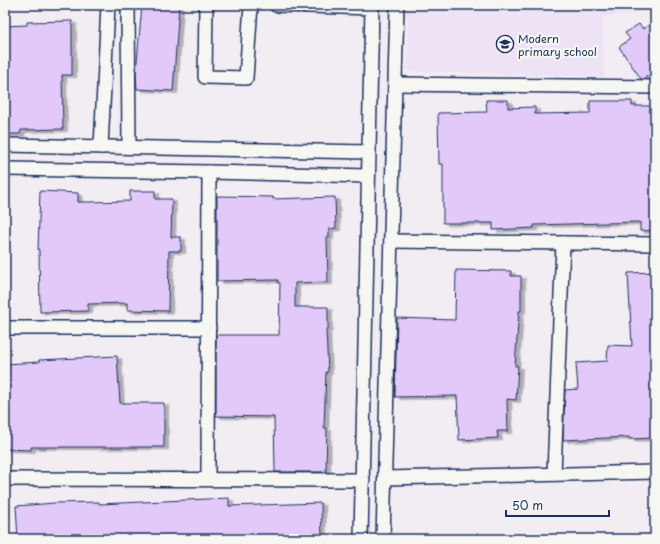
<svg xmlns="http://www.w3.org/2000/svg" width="660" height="544" font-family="'Playpen Sans',sans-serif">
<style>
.built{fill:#eee2f5}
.building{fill:#e3c9f9;stroke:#1b2f5e;filter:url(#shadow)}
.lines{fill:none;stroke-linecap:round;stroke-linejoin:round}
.street-casing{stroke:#1b2f5e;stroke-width:16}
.street{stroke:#f6f6f2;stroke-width:13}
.labels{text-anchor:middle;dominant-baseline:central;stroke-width:4;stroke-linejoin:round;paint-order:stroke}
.poi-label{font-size:11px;fill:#1b2f5e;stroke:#f6f6f2;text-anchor:start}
</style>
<defs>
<filter id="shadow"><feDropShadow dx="4.5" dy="2.5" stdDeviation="0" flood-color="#0004"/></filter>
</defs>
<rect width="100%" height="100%" fill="#f2edf3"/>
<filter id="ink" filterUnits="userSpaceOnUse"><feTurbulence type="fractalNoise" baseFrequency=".025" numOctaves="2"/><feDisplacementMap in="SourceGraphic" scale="8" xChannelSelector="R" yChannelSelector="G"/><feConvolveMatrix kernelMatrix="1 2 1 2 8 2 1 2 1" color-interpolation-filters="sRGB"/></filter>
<g filter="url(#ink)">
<path class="built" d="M400,5H655V9L632,14L603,17L604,77L407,71L408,17H400Z"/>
<g class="building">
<path d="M142,5H179L173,91L137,89L136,73Z"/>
<path d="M72,21V75H62L63,129L21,130L20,134H5V26L27,25V22Z"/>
<path d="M655,21V71L643,79H641L619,47L630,39L625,33L639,24L643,29Z"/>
<path d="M486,100H508V108L535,107V114L590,113V101H632V106H655V230L640,231V222L534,225V228L493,230V223H443V164H439L438,113L487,112Z"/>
<path d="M40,191L78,193V202H90L130,201V191H155V199H172L171,237H181V251H169L168,311L127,310V303L88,304V311L40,312L39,250H38Z"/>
<path d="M217,196L273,197V199L335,197L336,228L329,229V237H327L328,282L295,283V307H328V329H326L328,372H326L324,428H327L326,472H275L274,417L216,416V335H279L280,283H278V280L217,281Z"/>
<path d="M456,270L511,271V276H521V311H519L515,366H518L516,400L507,399L508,431H497L498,438L459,440L457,396L395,397L397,318L455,320Z"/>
<path d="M655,272V438L630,439L629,437L563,440L565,390L578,389L576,363L607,361L608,345L632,346L628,273Z"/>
<path d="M117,356L120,403H164V447H31V450L5,449V364L39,362V360Z"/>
<path d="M229,498V506L321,503L322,539H18L16,506L55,503L99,502V504Z"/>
</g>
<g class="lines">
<defs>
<g id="street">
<path d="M128,5L129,147"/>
<path d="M206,5L205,77L246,78L251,5"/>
<path d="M276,5L372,8"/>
<path d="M395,84L655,87"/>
<path d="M5,145L369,152"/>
<path d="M101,147L108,5"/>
<path d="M5,169L209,172L368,176"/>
<path d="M391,241L655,244"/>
<path d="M5,328H209"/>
<path d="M554,474L563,243"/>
<path d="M385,478L655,472"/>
<path d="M5,479L363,480"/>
<path d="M208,479L209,172"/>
<path d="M361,539L372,5"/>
<path d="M383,539L397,5"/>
</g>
</defs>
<use href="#street" class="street-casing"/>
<use href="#street" class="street"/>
</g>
</g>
<defs>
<symbol id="school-ring" viewBox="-11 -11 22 22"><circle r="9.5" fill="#f6f6f2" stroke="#1b2f5e" stroke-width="1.5"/><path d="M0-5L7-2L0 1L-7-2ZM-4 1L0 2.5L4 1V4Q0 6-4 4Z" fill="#1b2f5e"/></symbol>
</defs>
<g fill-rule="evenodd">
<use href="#school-ring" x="495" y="34" width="20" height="20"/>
</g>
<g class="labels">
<g class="poi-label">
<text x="518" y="38">Modern<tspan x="518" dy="13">primary school</tspan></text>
</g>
</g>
<rect width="660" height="544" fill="none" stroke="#f6f6f2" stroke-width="20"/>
<rect x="10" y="10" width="640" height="524" fill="none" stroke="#1b2f5e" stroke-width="1.5" filter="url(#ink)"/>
<path d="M506 510v6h103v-6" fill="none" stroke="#1b2f5e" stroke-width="2"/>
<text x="512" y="510" font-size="12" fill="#1b2f5e" stroke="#f6f6f2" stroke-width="3" paint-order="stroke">50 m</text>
</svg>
